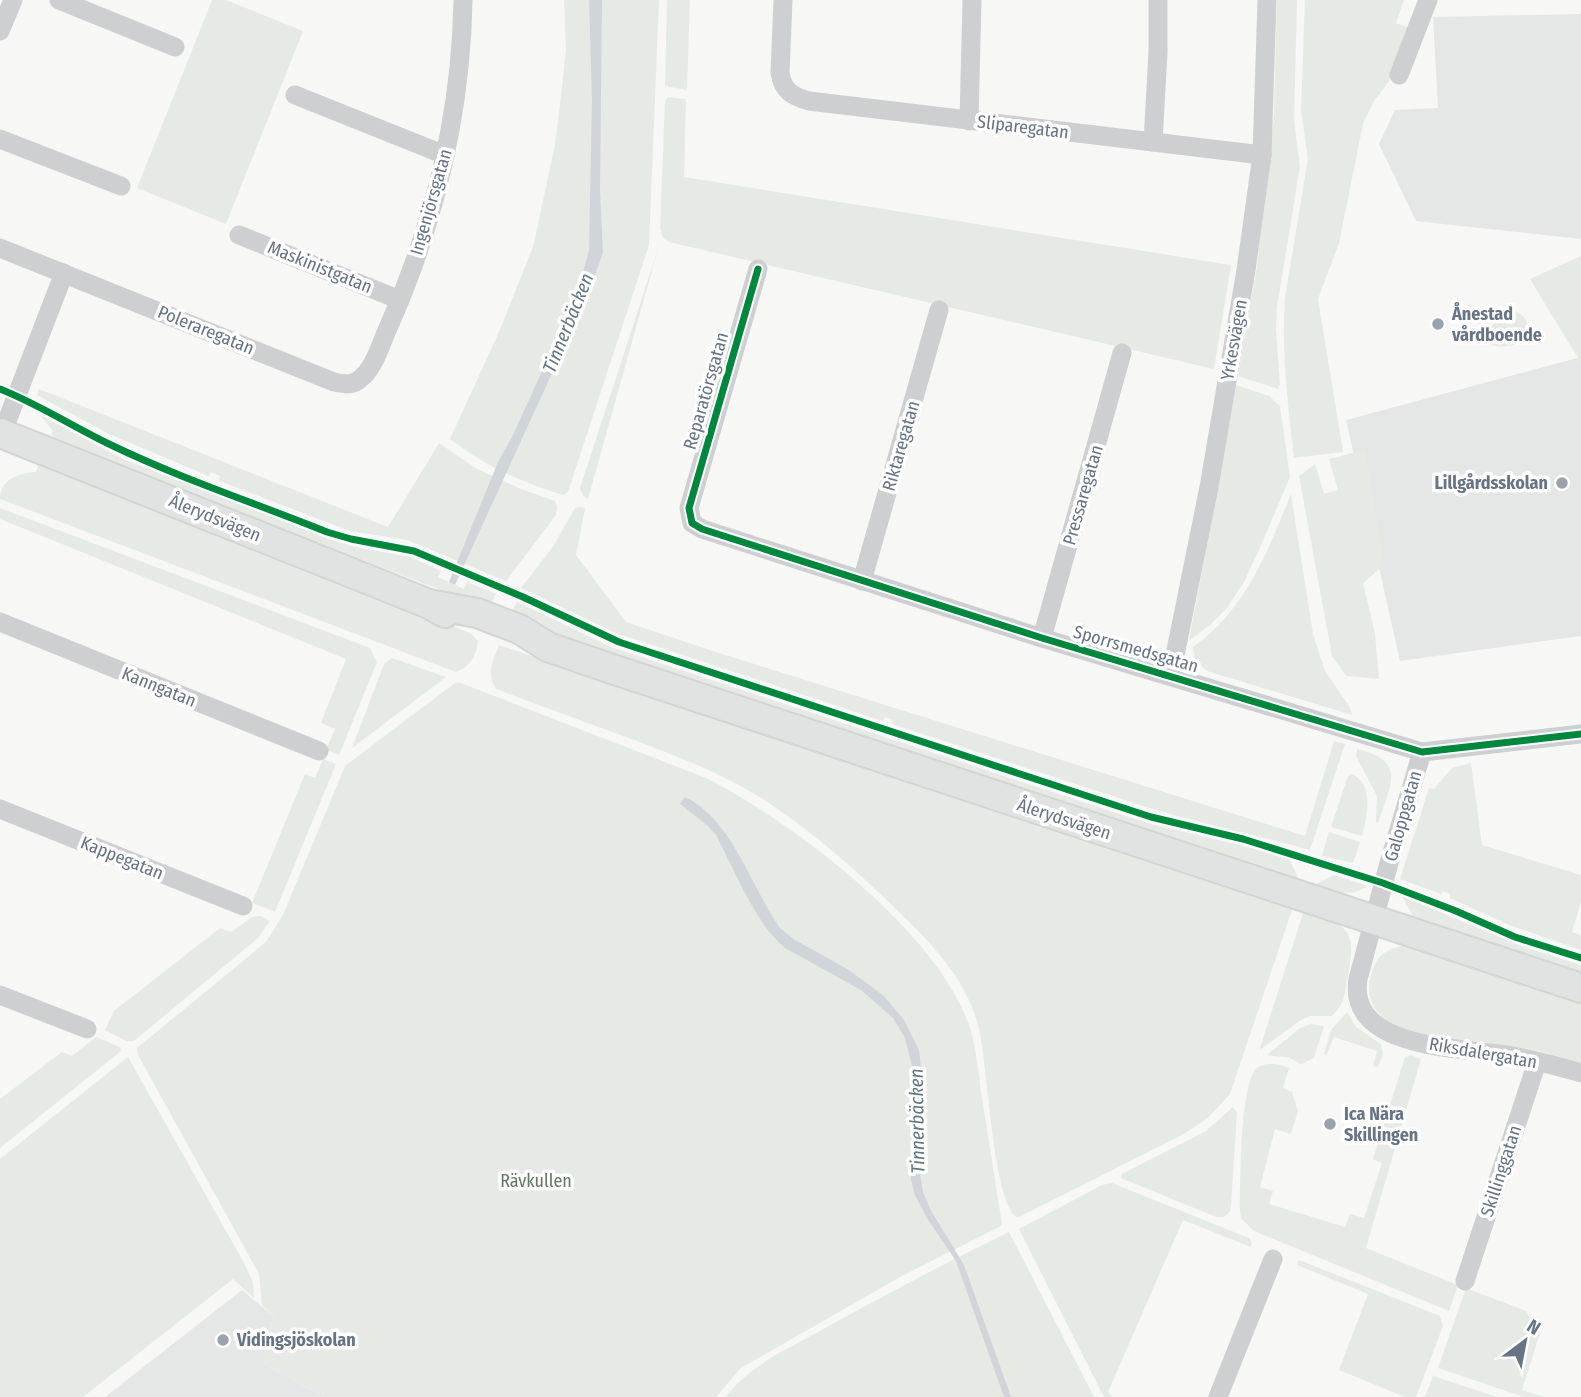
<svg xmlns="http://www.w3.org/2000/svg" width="1581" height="1397" font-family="'Fira Sans Condensed',sans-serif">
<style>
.built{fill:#e5e7e7}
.green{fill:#e6eae4}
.water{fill:#cfd5d9}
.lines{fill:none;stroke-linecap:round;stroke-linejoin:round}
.secondary-casing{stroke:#d3d5d5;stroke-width:32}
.street{stroke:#cecfd1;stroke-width:19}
.secondary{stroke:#e1e2e2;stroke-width:28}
.cycleway-casing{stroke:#fff;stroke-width:11}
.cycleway{stroke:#00873e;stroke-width:7}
.poi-dot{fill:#99a2ad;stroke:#fff;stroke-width:2.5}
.labels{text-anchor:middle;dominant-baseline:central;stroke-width:7;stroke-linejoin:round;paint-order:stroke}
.street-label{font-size:18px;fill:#667486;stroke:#fff}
.poi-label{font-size:18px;font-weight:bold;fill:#667486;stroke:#fff;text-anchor:start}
.park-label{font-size:18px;fill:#637861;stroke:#fff}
.water-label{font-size:19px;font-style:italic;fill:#627682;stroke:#fff}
</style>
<rect width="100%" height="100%" fill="#f7f7f6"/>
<g class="built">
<path d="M1581,14V239L1416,221L1379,144L1395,110L1438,108L1433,17Z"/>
<path d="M1581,357V636L1400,661L1346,420Z"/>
<path d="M242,1290L273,1316L264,1364L324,1397H105Z"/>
</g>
<g class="green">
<path d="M212,0H226L303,31L226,224L137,188Z"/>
<path d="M564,0H659L649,245L568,492L563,495C517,480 489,468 450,439L499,332L533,247L555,145L562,87L566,50Z"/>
<path d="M667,0H690L687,90L665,86Z"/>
<path d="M1277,0H1297L1294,120L1300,166L1277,307L1276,328L1280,385L1278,389L1238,376L1257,266L1274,117Z"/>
<path d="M1305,0H1404L1396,23L1410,28L1390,80L1374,101L1363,124L1339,243L1318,299L1343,452L1294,458C1288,404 1281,351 1285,298L1308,158L1301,111Z"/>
<path d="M668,97L686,99L684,177L1231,265L1214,369L669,242L663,238L660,228L665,101Z"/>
<path d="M658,249L588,499L583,496L580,488Z"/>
<path d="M1581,256V363L1530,279Z"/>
<path d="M1491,308C1514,306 1539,317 1522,342C1506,349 1492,348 1478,339C1476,326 1479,314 1491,308Z"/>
<path d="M1236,385L1269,396L1280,406L1290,477L1259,550L1243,584L1227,608L1210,625L1189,641Z"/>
<path d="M39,389L388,527L439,443L477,469L521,489L555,501L557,507L556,515L506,581L407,540L350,531L219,481L220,476L211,472L209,476L109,434L37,395Z"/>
<path d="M40,415L123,459L328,539L355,547L410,557L441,571L438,577L464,589L467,582L496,594L489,608L164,485L63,443L51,435L53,431Z"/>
<path d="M1365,450L1384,565L1363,583L1375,634L1379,679L1346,676L1332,656L1299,476L1315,464L1324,494L1338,490L1329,459Z"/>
<path d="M38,466L72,476L225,535L470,633L478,641C476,657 471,666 456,672L0,499C0,479 19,473 36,472Z"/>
<path d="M1291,494L1313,634L1325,671L1349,706L1352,715L1207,671L1195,660L1193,647C1245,611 1268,551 1291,494Z"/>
<path d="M580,507L585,508L576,555L626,622L722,654L1305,836L1334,741L1345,744L1310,850C1254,834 1198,823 1143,806L892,724L893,720L885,717L883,721L616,633L521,588L552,548L575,508Z"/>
<path d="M0,508L370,648L377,662L339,755L326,750L335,729L321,723L346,659L0,519Z"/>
<path d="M517,602L611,647L1147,823L1248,847L1290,860L1300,882L604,653L509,617Z"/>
<path d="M499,645L1293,907L1230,1094L1208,1118L1182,1135L1019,1217L1015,1216C992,1195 988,1062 978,1025C966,978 930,942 896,909C856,870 813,832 766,801C722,773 674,755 626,737C582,721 539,705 496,689C486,673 493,661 499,645Z"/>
<path d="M392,658L446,677L352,748L384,664Z"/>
<path d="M455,683H461L706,778C792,821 947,938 972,1035C977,1055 979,1077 982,1098C989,1140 995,1182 1002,1224L999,1227L900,1277L741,1368L716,1397H324L264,1364L273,1316L262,1305L259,1274L138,1055L137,1048L266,942L283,915L345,766Z"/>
<path d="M1357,749C1408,761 1390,785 1378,823L1376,822L1377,796L1356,756Z"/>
<path d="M323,759L336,764L275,912L252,903L305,774L315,778Z"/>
<path d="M1471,763L1482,845L1581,875V902L1572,932L1581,935V950L1509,925L1450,898V894L1443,891L1441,894L1400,879L1429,788L1434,789L1452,768Z"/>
<path d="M1351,774C1375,783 1367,817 1362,836L1331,827L1348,776Z"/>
<path d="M1329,832L1360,842L1353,863L1322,856Z"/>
<path d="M1334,875L1367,886C1351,899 1330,890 1312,886Z"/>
<path d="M1402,896L1521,946L1581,965V974L1427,924L1413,916Z"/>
<path d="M1304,910C1348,925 1357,929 1348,976C1343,996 1347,1001 1332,1016H1310L1301,1020L1261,1049L1260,1048Z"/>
<path d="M261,916L270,921L258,938L134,1041H126L105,1030L114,1011L220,928L231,932L252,917Z"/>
<path d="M1412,945L1581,1001V1064C1564,1059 1547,1052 1529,1049C1484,1042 1338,1046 1375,964C1382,950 1397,946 1412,945Z"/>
<path d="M1347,1012L1356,1027L1381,1044L1383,1054L1378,1067L1373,1066L1377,1051L1334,1037L1326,1056L1324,1054L1331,1030Z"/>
<path d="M1311,1024L1324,1026L1314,1058L1301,1064L1290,1058L1267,1055L1300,1028Z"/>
<path d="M96,1037L120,1047L121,1051L0,1148V1099L62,1052L72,1056Z"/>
<path d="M1411,1055L1421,1059L1366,1248L1458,1285L1449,1311L1254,1231L1241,1218L1240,1210C1240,1185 1240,1081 1257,1068C1268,1061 1278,1064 1289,1068L1283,1088L1292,1092L1298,1111L1291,1134L1275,1129L1260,1187L1273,1191L1269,1204L1345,1227L1350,1214L1364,1218L1382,1163L1373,1159L1405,1057Z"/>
<path d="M128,1057L244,1263L253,1282L254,1298L233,1279L83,1397H0V1159Z"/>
<path d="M1233,1107L1237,1112L1231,1206L1230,1211L1224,1217H1216L1121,1178L1122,1174L1206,1131Z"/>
<path d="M1112,1183L1249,1238L1252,1243L1251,1247L1183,1220L1108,1392L1112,1397H1104L1019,1229L1102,1185Z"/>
<path d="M1009,1232L1094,1397H726C750,1364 792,1347 827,1327C887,1294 947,1262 1009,1232Z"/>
<path d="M1299,1260L1440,1316L1443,1326L1416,1397H1405L1339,1370L1368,1294L1297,1265Z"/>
<path d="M1466,1288L1526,1311L1540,1333L1522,1390L1544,1397H1524L1438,1368Z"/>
<path d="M1433,1376L1497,1397H1425Z"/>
</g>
<g class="water">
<path d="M589,0H602L600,191L603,253L586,299L455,585L449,582L498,462L512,437L577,295L589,250L592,101Z"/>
<path d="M685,797C732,819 751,887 780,928L795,940L849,970L884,996L904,1020L919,1050L922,1078L919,1168L923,1192L930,1209L964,1265L1011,1397H1004L956,1261L927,1218L915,1195L911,1180L913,1070L905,1038L893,1018L861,990L785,948C756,925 734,869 716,835L708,826L680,804Z"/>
</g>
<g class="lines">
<defs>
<g id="secondary">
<path d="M0,433L377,583L429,604L445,613"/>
<path d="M429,604L477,613L519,629L548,647L612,669L1581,988"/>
</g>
</defs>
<use href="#secondary" class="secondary-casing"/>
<g class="street">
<path d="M59,0L175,47"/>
<path d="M783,0L780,73C783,91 792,96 809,101L1262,155"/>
<path d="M0,31L13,0"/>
<path d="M1399,75L1428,0"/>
<path d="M295,95L445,155"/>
<path d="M969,121L972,0"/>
<path d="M0,139L121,186"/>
<path d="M1153,142L1158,52V0"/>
<path d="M239,235L400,300"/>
<path d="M0,248L334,382C344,384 352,386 360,379C374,369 381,343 388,328C434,225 461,113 463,0"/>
<path d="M758,269L689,508L692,523L702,529L1042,638L1422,752L1581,734"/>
<path d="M0,439L64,273"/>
<path d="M862,581L939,310"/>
<path d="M0,622L319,751"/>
<path d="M1042,638L1122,353"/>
<path d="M1171,675L1209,487L1246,270L1262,155L1267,0"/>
<path d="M1422,752L1389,863L1358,979C1347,1049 1461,1048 1507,1055C1532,1059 1557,1066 1581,1073"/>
<path d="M0,809L243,906"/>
<path d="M0,995L87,1029"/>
<path d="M1465,1281L1537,1062"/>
<path d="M1218,1397L1273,1259"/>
</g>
<use href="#secondary" class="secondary"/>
<defs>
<g id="cycleway">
<path d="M758,269L689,508L692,523L702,529L1042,638L1422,752L1581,734"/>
<path d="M0,389C38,404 72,426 109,444C179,478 255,503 327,532L351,539L414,551L523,597L619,642L1151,817L1243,839L1383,883L1456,911L1515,937L1581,958"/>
</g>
</defs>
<use href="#cycleway" class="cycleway-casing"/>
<use href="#cycleway" class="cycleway"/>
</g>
<g class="poi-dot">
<circle cx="1438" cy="324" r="7"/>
<circle cx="1562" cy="483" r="7"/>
<circle cx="1330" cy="1124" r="7"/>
<circle cx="223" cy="1340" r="7"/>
</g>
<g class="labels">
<g class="street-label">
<text transform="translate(1023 127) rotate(7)">Sliparegatan</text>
<text transform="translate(431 202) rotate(-74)">Ingenjörsgatan</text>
<text transform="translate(320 267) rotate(22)">Maskinistgatan</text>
<text transform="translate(206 330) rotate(22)">Poleraregatan</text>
<text transform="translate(1234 340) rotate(-80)">Yrkesvägen</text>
<text transform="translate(706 391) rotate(-74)">Reparatörsgatan</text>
<text transform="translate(901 446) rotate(-74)">Riktaregatan</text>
<text transform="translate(1083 495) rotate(-74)">Pressaregatan</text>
<text transform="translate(215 518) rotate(22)">Ålerydsvägen</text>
<text transform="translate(1136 649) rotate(16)">Sporrsmedsgatan</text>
<text transform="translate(159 687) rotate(22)">Kanngatan</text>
<text transform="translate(1403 816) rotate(-74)">Galoppgatan</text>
<text transform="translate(1064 819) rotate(18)">Ålerydsvägen</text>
<text transform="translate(122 858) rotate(22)">Kappegatan</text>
<text transform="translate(1483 1053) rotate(10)">Riksdalergatan</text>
<text transform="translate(1501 1171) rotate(-72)">Skillinggatan</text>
</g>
<g class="poi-label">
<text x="1452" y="314">Ånestad<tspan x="1452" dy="21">vårdboende</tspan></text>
<text x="1548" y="483" text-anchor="end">Lillgårdsskolan</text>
<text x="1344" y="1114">Ica Nära<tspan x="1344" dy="21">Skillingen</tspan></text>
<text x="237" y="1340">Vidingsjöskolan</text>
</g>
<g class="park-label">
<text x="536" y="1181">Rävkullen</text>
</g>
<g class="water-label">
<text transform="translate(568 323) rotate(-68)">Tinnerbäcken</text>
<text transform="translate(917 1121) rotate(-91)">Tinnerbäcken</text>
</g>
</g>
<g transform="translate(1525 1341) rotate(32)" stroke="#ffffff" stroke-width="5" paint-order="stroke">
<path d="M0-5L12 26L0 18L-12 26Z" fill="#667486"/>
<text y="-10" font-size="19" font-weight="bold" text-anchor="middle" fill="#667486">N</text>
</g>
</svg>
